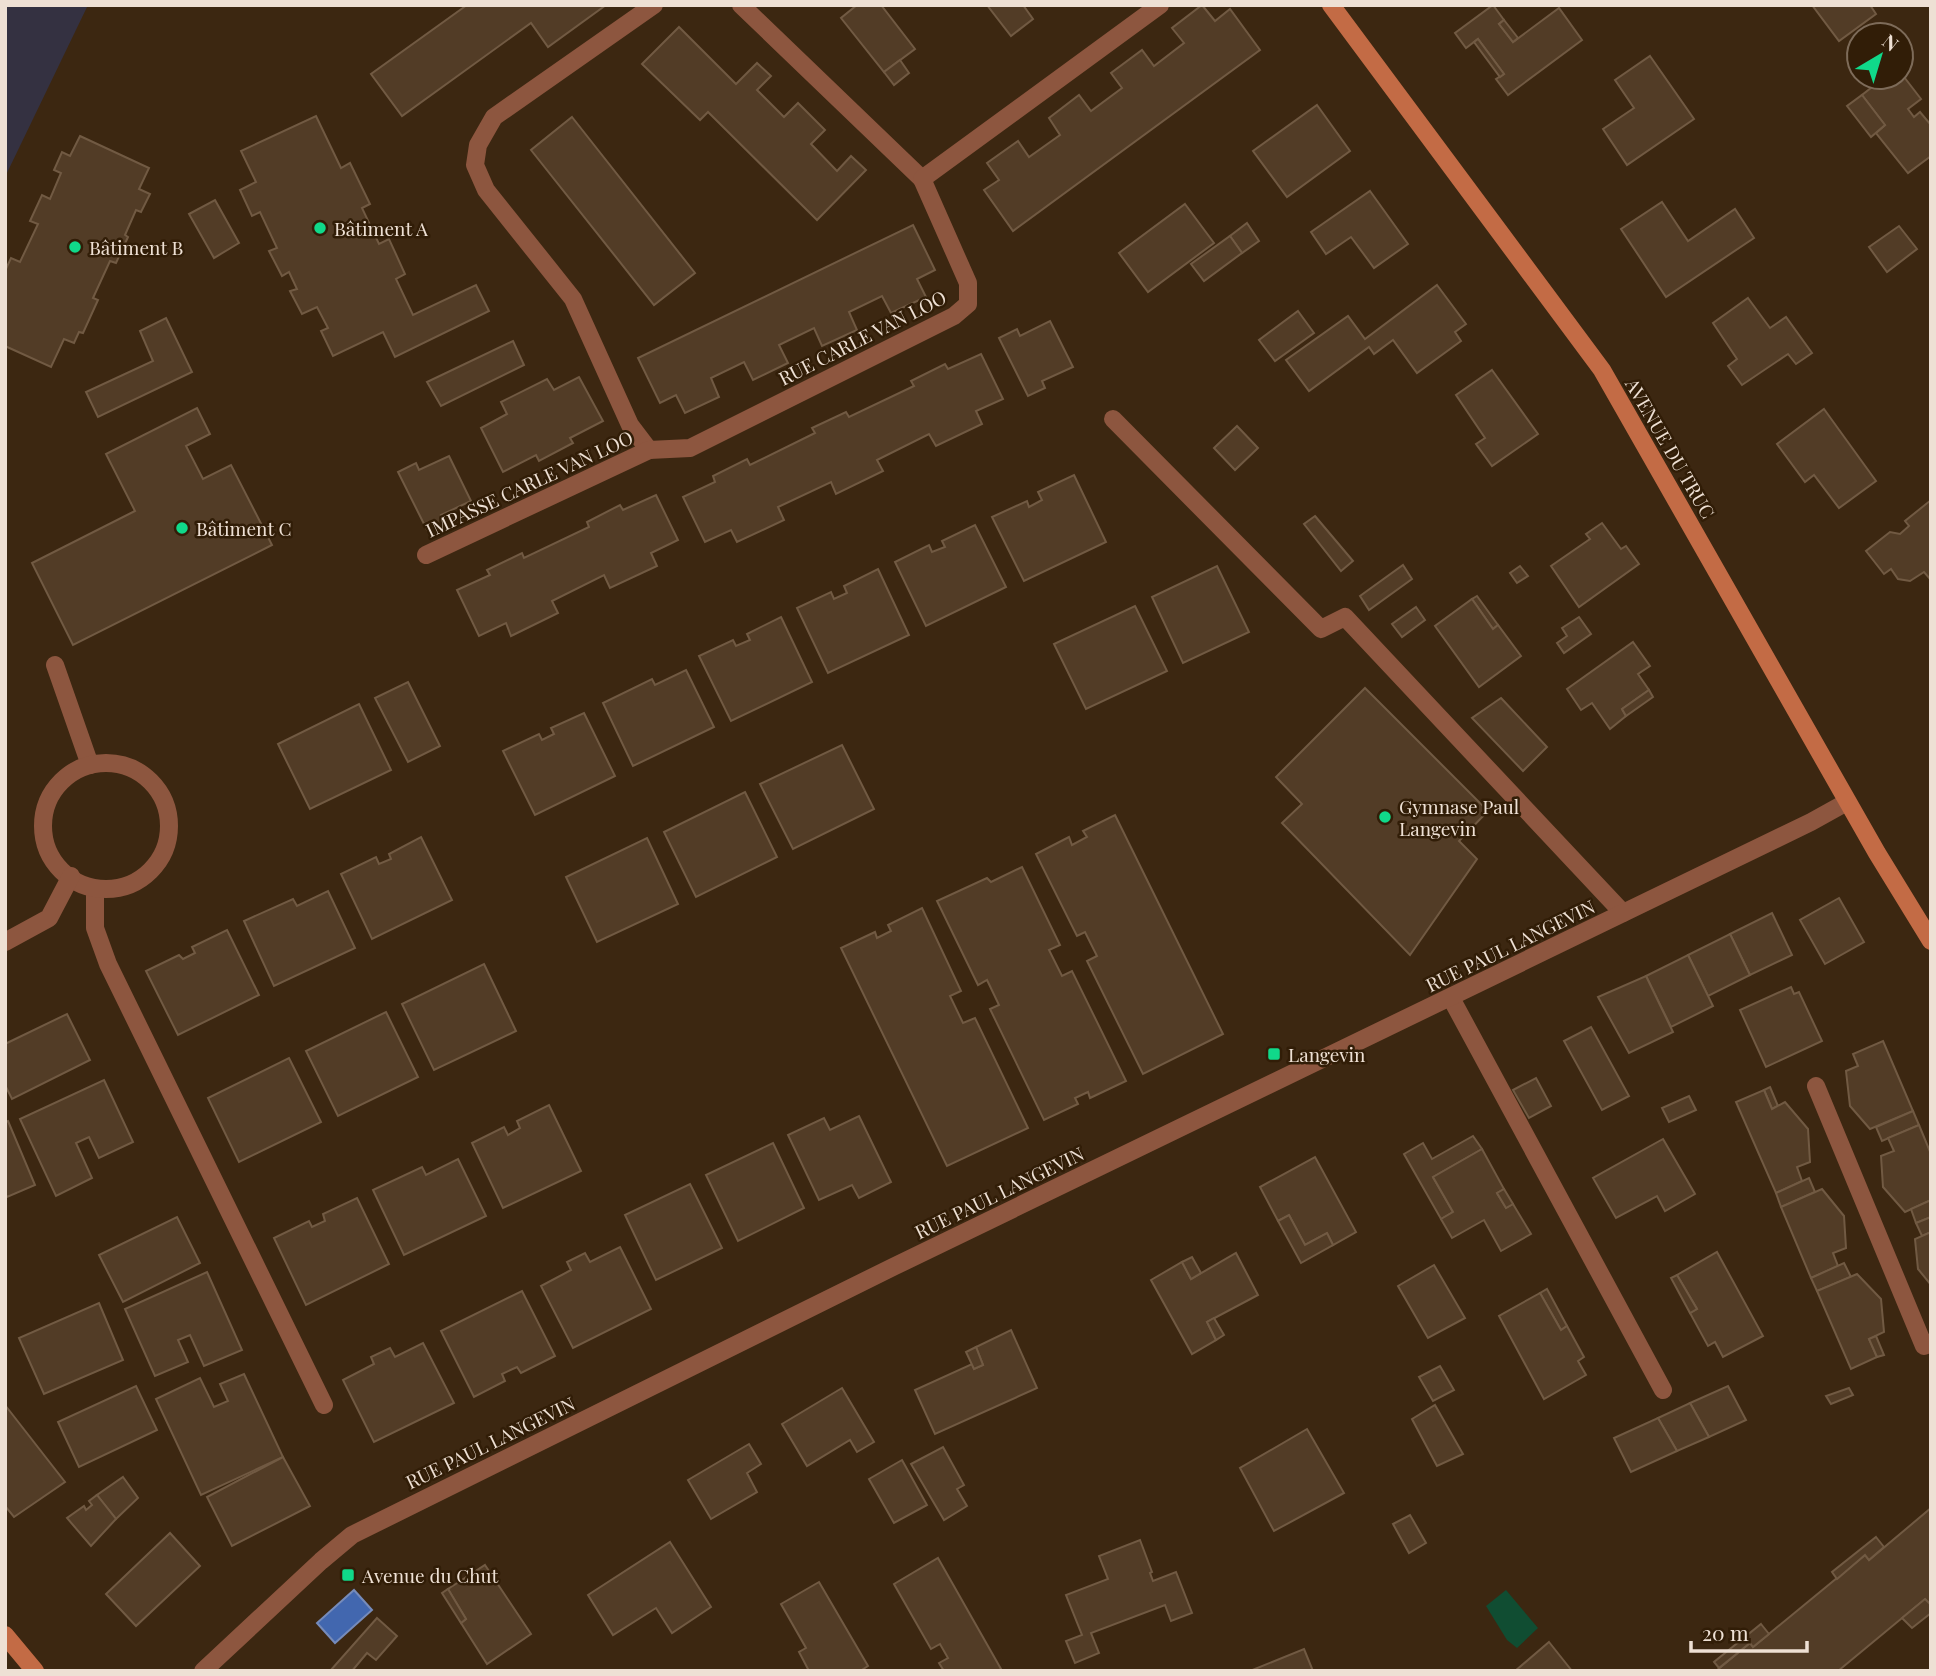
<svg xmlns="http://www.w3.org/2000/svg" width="1936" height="1676" font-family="'Playfair Display',serif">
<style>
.commercial{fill:#343141}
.green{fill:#104d32}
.water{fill:#4267af;stroke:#768bba;stroke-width:2}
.building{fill:#523c26;stroke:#715a43;stroke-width:2}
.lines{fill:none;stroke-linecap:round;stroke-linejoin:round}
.lane{stroke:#8d563f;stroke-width:18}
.street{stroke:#8d563f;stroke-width:18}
.secondary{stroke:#c36b45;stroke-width:18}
.poi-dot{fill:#10d98a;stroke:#311d07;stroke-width:2.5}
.labels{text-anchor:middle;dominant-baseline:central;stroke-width:5;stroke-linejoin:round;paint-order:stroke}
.poi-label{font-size:19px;fill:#eee0d4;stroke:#311d07;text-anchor:start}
.street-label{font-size:19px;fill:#eee0d4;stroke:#311d07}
</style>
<rect width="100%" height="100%" fill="#3c2711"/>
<path class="commercial" d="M5,5H88L5,177Z"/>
<path class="green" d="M1506,1590L1538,1628L1517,1648L1507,1640L1486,1606Z"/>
<path class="water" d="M354,1590L372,1610L335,1643L317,1623Z"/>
<g class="building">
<path d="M467,5H606L548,47L531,23L402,116L371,74Z"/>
<path d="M857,5H881L915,49L884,72L841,18Z"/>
<path d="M987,5H1023L1033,19L1011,36Z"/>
<path d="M1202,5L1215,21L1230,9L1260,50L1013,231L984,190L999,180L987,163L1018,141L1029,157L1060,135L1049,118L1079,95L1091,111L1122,88L1111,73L1142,50L1154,66L1184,43L1172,28Z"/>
<path d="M1493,5L1504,20L1499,24L1513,42L1559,8L1582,40L1508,95L1496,79L1504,74L1478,39L1466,48L1455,33Z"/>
<path d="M1812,5H1870L1876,14L1839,41Z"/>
<path d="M1504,20L1518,38L1513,42L1499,24Z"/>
<path d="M679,27L736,84L757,63L771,76L757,90L784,117L798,103L825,130L811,144L837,171L851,156L866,170L817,220L708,112L700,120L642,64Z"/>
<path d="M1478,39L1504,74L1500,77L1474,42Z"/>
<path d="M1650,56L1694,119L1627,165L1603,129L1634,108L1615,80Z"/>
<path d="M900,60L909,73L894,85L884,72Z"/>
<path d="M1901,73L1921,99L1908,109L1914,117L1920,112L1931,125V156L1908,173L1876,133L1885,125L1862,95L1885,77H1901Z"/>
<path d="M1862,95L1885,125L1871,137L1847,106Z"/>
<path d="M1317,105L1350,151L1287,197L1253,151Z"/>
<path d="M316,116L341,168L350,163L370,204L362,208L379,244L389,239L405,274L396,279L413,315L476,285L489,311L395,357L383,332L333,356L321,331L328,328L317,307L302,314L290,291L297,289L289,272L282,276L269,251L277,248L260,212L252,216L240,190L256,182L241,151Z"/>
<path d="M572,117L695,273L654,305L531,150Z"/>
<path d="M80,136L149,168L139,189L150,194L141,212L136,210L125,235L128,237L116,263L110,261L93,298L98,300L83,333L79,332L74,343L64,339L51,367L5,346V271L11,258L20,262L38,224L30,221L42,195L50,199L61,173L54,170L62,152L70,156Z"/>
<path d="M1370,191L1408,244L1374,268L1351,237L1326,254L1311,232Z"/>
<path d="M215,200L239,243L214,258L189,214Z"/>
<path d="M1662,202L1688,241L1735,209L1754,238L1666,297L1621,229Z"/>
<path d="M1185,204L1214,243L1148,292L1119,253Z"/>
<path d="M1247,223L1259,241L1242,253L1230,236Z"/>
<path d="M913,225L935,270L917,279L926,297L891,313L882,296L849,312L857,330L822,346L814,328L779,345L788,363L753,380L744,362L711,378L719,397L685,413L676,395L660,403L638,358Z"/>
<path d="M1899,226L1917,249L1887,272L1869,247Z"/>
<path d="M1230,236L1242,253L1204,281L1191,264Z"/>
<path d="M1437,285L1466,324L1455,332L1461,341L1417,373L1393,340L1374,354L1369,347L1309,391L1286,360L1348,316L1365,339Z"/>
<path d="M1748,298L1770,328L1786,317L1812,353L1796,364L1788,354L1742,385L1728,366L1737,359L1713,323Z"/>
<path d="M1298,311L1314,333L1275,361L1259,340Z"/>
<path d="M166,318L192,372L98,417L86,392L153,361L140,331Z"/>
<path d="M1050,321L1073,367L1042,381L1045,388L1028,396L999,338L1017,329L1020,336Z"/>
<path d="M513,341L524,365L441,406L427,382Z"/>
<path d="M981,354L1003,399L976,411L982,424L936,446L929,434L877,460L883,471L836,494L831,482L778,507L784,520L737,542L731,530L705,542L683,497L715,482L713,476L747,459L750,465L815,433L812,428L846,412L849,417L914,386L911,381L945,364L948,369Z"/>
<path d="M1492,370L1538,434L1492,466L1476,444L1485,438L1456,395Z"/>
<path d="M579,377L603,421L570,438L573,443L539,461L536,455L503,472L481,428L507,414L501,402L547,379L554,390Z"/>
<path d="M197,408L210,434L186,446L203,479L231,465L272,545L73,645L32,563L135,511L106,454Z"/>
<path d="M1824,409L1876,481L1839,508L1814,475L1805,482L1777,444Z"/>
<path d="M1237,426L1258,448L1235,470L1214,448Z"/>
<path d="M449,456L471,501L441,515L444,522L427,530L398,472L416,463L419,470Z"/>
<path d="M1074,475L1106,542L1024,581L992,517L1027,501L1029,507L1042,500L1038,492Z"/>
<path d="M656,495L678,540L651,553L657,566L610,588L604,575L552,601L558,613L511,636L506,623L479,636L457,590L490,575L487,570L522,553L524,558L589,527L587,522L620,505L623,510Z"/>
<path d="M1931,500V580L1924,572L1910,581L1898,579L1891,569L1884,574L1866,551L1890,532L1900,534L1909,526L1905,521Z"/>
<path d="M1315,516L1353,561L1341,571L1304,524Z"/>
<path d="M1602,523L1621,549L1626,546L1639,564L1579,607L1551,566L1590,539L1586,534Z"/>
<path d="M975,525L1006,587L926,626L895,562L929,545L932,552L945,547L942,541Z"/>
<path d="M1403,565L1412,579L1369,610L1360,596Z"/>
<path d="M1217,566L1249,632L1183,663L1152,597Z"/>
<path d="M1520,566L1528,576L1517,583L1510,573Z"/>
<path d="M878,569L909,635L828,673L797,608L831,592L834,599L847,593L844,586Z"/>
<path d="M1477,596L1498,625L1493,629L1472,599Z"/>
<path d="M1472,599L1493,629L1498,625L1521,656L1479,687L1435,626Z"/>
<path d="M1135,606L1167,671L1086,709L1054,644Z"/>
<path d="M1416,607L1425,620L1402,637L1392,624Z"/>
<path d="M781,617L812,682L731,721L699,656L733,640L736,646L750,640L747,634Z"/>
<path d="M1579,617L1591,634L1564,653L1557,643L1567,636L1562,628Z"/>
<path d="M1633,642L1650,666L1638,674L1649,690L1622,709L1626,716L1610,729L1592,703L1581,710L1567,689Z"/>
<path d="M686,670L714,727L633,766L603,703L652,679L655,685Z"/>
<path d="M408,682L440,746L408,762L375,698Z"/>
<path d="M1365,688L1488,811L1459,841L1477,859L1410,955L1282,823L1302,804L1276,777Z"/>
<path d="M1649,690L1653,697L1626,716L1622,709Z"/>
<path d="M1501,698L1547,747L1523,771L1472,718Z"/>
<path d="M359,704L391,770L310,809L278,744Z"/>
<path d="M584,713L615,776L535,815L503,751L539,734L542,740L554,734L551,728Z"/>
<path d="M842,745L874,809L793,849L760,784Z"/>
<path d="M745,792L777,857L696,897L664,832Z"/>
<path d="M1115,815L1223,1034L1143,1074L1087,961L1097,956L1085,932L1077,936L1036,854L1069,837L1072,845L1087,837L1083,831Z"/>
<path d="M421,837L452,900L372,939L341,874L376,857L379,864L391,859L389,854Z"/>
<path d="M647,838L678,904L597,942L566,877Z"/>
<path d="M1022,867L1060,945L1049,950L1062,976L1072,971L1126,1081L1090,1098L1088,1092L1075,1098L1078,1104L1044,1120L990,1009L999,1005L987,980L978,985L937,901L987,878L991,882Z"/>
<path d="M328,891L355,948L274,986L244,921L293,899L297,906Z"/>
<path d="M1839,898L1864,942L1825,964L1800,920Z"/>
<path d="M922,908L961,991L950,996L963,1023L975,1018L1028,1128L947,1166L841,948L875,932L877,938L891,931L888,925Z"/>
<path d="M1772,913L1792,955L1750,975L1730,934Z"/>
<path d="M227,930L259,995L178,1035L146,971L179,955L183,959L195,953L192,947Z"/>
<path d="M1730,934L1750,975L1708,996L1688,955Z"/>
<path d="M1688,955L1713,1006L1671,1027L1646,976Z"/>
<path d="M484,964L516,1031L434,1070L402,1004Z"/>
<path d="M1646,976L1673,1032L1629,1053L1598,997Z"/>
<path d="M1791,987L1794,994L1799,992L1822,1041L1766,1067L1740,1010Z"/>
<path d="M386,1012L418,1077L338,1116L306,1051Z"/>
<path d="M67,1014L90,1060L12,1099L5,1085V1044Z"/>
<path d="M1591,1027L1629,1096L1602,1110L1564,1041Z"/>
<path d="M1883,1041L1913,1111L1870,1129L1850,1106L1846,1071L1858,1066L1853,1054Z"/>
<path d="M289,1058L321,1122L239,1162L208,1098Z"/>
<path d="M1536,1078L1551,1106L1529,1118L1513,1090Z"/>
<path d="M104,1080L133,1142L99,1158L89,1137L76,1143L92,1178L56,1196L20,1119Z"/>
<path d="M1770,1087L1778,1106L1772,1109L1764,1090Z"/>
<path d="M1764,1090L1772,1109L1785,1102L1808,1129L1810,1162L1797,1167L1802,1181L1776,1193L1736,1102Z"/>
<path d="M1689,1096L1696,1110L1669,1122L1662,1108Z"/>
<path d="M549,1105L581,1171L503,1208L472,1143L504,1127L508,1135L520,1128L517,1121Z"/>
<path d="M1913,1111L1919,1125L1882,1141L1876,1127Z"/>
<path d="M859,1116L891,1182L859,1198L852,1185L819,1200L788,1135L824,1118L830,1130Z"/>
<path d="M8,1121L35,1185L7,1197L5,1193V1122Z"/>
<path d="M1919,1125L1931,1154V1200L1905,1212L1883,1187L1881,1156L1894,1151L1888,1138Z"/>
<path d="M1473,1136L1482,1149L1433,1177L1453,1212L1441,1219L1404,1154L1423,1143L1432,1159Z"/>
<path d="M1663,1139L1695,1194L1665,1211L1657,1196L1616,1218L1593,1178Z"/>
<path d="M773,1143L804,1208L738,1241L706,1175Z"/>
<path d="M1482,1149L1504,1189L1497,1193L1506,1208L1513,1204L1531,1234L1501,1251L1484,1220L1452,1238L1441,1219L1453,1212L1433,1177Z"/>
<path d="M1315,1157L1356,1232L1333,1245L1327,1233L1305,1245L1289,1215L1278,1221L1260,1187Z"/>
<path d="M458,1159L486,1216L404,1255L373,1190L422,1167L426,1175Z"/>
<path d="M1809,1178L1815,1192L1781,1207L1776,1193Z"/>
<path d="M690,1184L722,1248L656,1280L625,1215Z"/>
<path d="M1504,1189L1513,1204L1506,1208L1497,1193Z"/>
<path d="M1822,1189L1844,1216L1846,1248L1833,1253L1838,1266L1811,1278L1781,1207Z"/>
<path d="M357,1198L389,1264L306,1305L274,1238L309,1221L312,1227L325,1221L323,1214Z"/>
<path d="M1931,1200V1217L1916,1223L1911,1209Z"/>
<path d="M1289,1215L1305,1245L1327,1233L1333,1245L1301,1263L1278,1221Z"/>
<path d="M177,1217L200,1263L123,1302L99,1255Z"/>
<path d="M1931,1217V1232L1922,1236L1916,1223Z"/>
<path d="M1931,1232V1285L1918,1269L1915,1239Z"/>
<path d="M620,1247L651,1309L573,1348L541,1286L571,1270L567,1262L585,1253L590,1262Z"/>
<path d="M1717,1252L1763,1336L1723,1357L1715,1342L1708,1346L1690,1313L1697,1309L1677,1275Z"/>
<path d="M1236,1253L1258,1295L1207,1322L1216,1340L1192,1354L1151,1280L1182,1262L1191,1279Z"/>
<path d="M1192,1257L1201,1273L1191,1279L1182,1262Z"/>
<path d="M1844,1263L1851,1277L1817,1291L1811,1278Z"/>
<path d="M1434,1265L1465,1318L1428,1338L1398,1286Z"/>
<path d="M207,1272L242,1350L204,1366L190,1335L178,1340L188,1362L155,1376L125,1309Z"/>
<path d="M1857,1274L1881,1299L1884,1332L1869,1339L1877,1357L1851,1369L1817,1291Z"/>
<path d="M1677,1275L1697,1309L1690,1313L1671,1278Z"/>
<path d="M1547,1289L1567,1326L1561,1330L1540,1293Z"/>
<path d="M522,1291L555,1356L521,1373L517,1367L502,1374L505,1381L474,1397L441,1331Z"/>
<path d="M1540,1293L1561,1330L1567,1326L1584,1357L1578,1361L1586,1375L1544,1399L1499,1316Z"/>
<path d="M99,1303L123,1360L44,1394L19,1338Z"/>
<path d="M1214,1318L1224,1335L1216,1340L1207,1322Z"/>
<path d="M1011,1330L1037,1388L935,1434L915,1390L972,1364L974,1369L983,1365L976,1347Z"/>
<path d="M1876,1336L1884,1355L1877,1357L1869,1339Z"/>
<path d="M423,1343L454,1403L374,1442L343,1380L374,1364L371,1357L390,1348L395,1357Z"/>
<path d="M976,1347L983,1365L974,1369L966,1352Z"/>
<path d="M1440,1366L1454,1390L1433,1401L1419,1377Z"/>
<path d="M244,1374L283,1457L201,1495L156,1399L200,1378L214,1407L228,1401L220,1384Z"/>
<path d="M136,1386L157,1430L79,1467L58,1422Z"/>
<path d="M1728,1386L1746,1420L1709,1437L1690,1403Z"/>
<path d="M842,1388L874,1442L857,1452L850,1440L807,1466L782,1424Z"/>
<path d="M1849,1388L1853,1395L1831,1404L1826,1396Z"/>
<path d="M1690,1403L1709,1437L1677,1451L1658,1418Z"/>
<path d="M5,1405L65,1482L14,1517L5,1506Z"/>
<path d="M1435,1405L1463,1454L1437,1466L1412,1419Z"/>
<path d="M1658,1418L1677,1451L1631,1472L1614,1438Z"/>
<path d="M1307,1429L1344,1493L1274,1531L1240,1468Z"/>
<path d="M749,1444L761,1464L747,1473L757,1492L711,1519L688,1480Z"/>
<path d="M943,1447L964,1485L957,1489L967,1506L944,1520L911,1464Z"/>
<path d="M283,1457L310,1506L232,1546L207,1497Z"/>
<path d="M902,1460L927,1505L894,1523L869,1479Z"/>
<path d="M123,1477L138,1498L116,1519L97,1495Z"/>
<path d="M97,1495L116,1519L91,1546L67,1518L84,1506L86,1510L92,1505L89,1501Z"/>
<path d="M1931,1508V1602L1929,1603L1925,1599L1838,1671H1716L1750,1643L1753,1647L1865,1555L1869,1560Z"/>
<path d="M1410,1515L1426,1543L1409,1553L1393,1524Z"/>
<path d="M170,1533L200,1566L136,1626L106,1594Z"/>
<path d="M1876,1537L1884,1547L1869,1560L1865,1555L1837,1579L1832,1572Z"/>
<path d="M1140,1540L1152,1572L1150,1573L1153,1581L1176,1572L1192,1613L1171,1621L1165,1605L1091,1633L1099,1653L1075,1663L1066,1641L1082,1635L1066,1595L1108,1579L1099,1556Z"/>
<path d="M670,1542L711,1607L672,1633L656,1608L613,1635L588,1595Z"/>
<path d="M938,1558L1001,1669L998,1671H944L939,1663L948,1658L940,1644L931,1649L894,1584Z"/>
<path d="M485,1565L531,1634L487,1664L461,1623L466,1619L448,1589Z"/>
<path d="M819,1582L868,1666L860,1671H809L799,1652L806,1648L781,1604Z"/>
<path d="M448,1589L466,1619L461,1623L442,1593Z"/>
<path d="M1925,1599L1929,1603L1931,1602V1613L1912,1628L1902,1618Z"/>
<path d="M377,1618L397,1636L376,1660L367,1653L352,1671H330Z"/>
<path d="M1761,1624L1769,1634L1753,1647L1750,1643L1719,1668L1714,1662Z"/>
<path d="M1549,1642L1572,1671H1515Z"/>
<path d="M1304,1649L1313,1671H1250Z"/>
</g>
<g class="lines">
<g class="lane">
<path d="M1113,419L1321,629L1345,617L1623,913"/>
<path d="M95,889V928L108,964L324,1405"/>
<path d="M1451,998L1663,1390"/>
</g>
<g class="street">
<path d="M741,5L922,179"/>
<path d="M649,450L630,425L573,299L486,190L475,165L478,145L494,117L654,5"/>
<path d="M426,555L649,450L690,448L954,316L968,304V283L922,179L1160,5"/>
<path d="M55,665L90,765"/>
<circle cx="106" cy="826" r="63"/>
<path d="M5,942L49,918L71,876"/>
<path d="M1816,1086L1924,1346L1931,1343"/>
<path d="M203,1671L321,1561L352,1535L895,1266L1811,822L1847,802"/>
</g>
<g class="secondary">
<path d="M1331,5L1602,370L1877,853L1931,941"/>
<path d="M5,1635L35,1671"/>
</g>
</g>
<g class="poi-dot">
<circle cx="320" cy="228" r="7"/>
<circle cx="75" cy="247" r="7"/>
<circle cx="182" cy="528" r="7"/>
<circle cx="1385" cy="817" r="7"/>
<rect x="1267" y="1047" width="14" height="14" rx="3.5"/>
<rect x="341" y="1568" width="14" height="14" rx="3.5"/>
</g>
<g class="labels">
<g class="poi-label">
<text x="334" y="228">Bâtiment A</text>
<text x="89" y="247">Bâtiment B</text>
<text x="196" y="528">Bâtiment C</text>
<text x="1399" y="806">Gymnase Paul<tspan x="1399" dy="22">Langevin</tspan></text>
<text x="1288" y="1054">Langevin</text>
<text x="362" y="1575">Avenue du Chut</text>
</g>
<g class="street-label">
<text transform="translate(862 337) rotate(-27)">RUE CARLE VAN LOO</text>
<text transform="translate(1671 448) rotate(60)">AVENUE DU TRUC</text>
<text transform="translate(529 483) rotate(-25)">IMPASSE CARLE VAN LOO</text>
<text transform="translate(1510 945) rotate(-26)">RUE PAUL LANGEVIN</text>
<text transform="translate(999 1192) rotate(-26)">RUE PAUL LANGEVIN</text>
<text transform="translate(490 1442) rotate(-26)">RUE PAUL LANGEVIN</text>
</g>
</g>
<rect width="1936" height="1676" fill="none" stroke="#eee0d4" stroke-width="14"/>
<g transform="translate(1880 56) rotate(38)"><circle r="33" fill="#311d07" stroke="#7d6b59" stroke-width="2"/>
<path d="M0-5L12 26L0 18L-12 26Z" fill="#10d98a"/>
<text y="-10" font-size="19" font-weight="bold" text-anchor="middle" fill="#eee0d4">N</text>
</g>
<path d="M1691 1641v10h116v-10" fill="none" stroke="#eee0d4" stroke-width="3.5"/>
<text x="1702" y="1641" font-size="21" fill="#eee0d4" stroke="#311d07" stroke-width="5" paint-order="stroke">20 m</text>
</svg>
